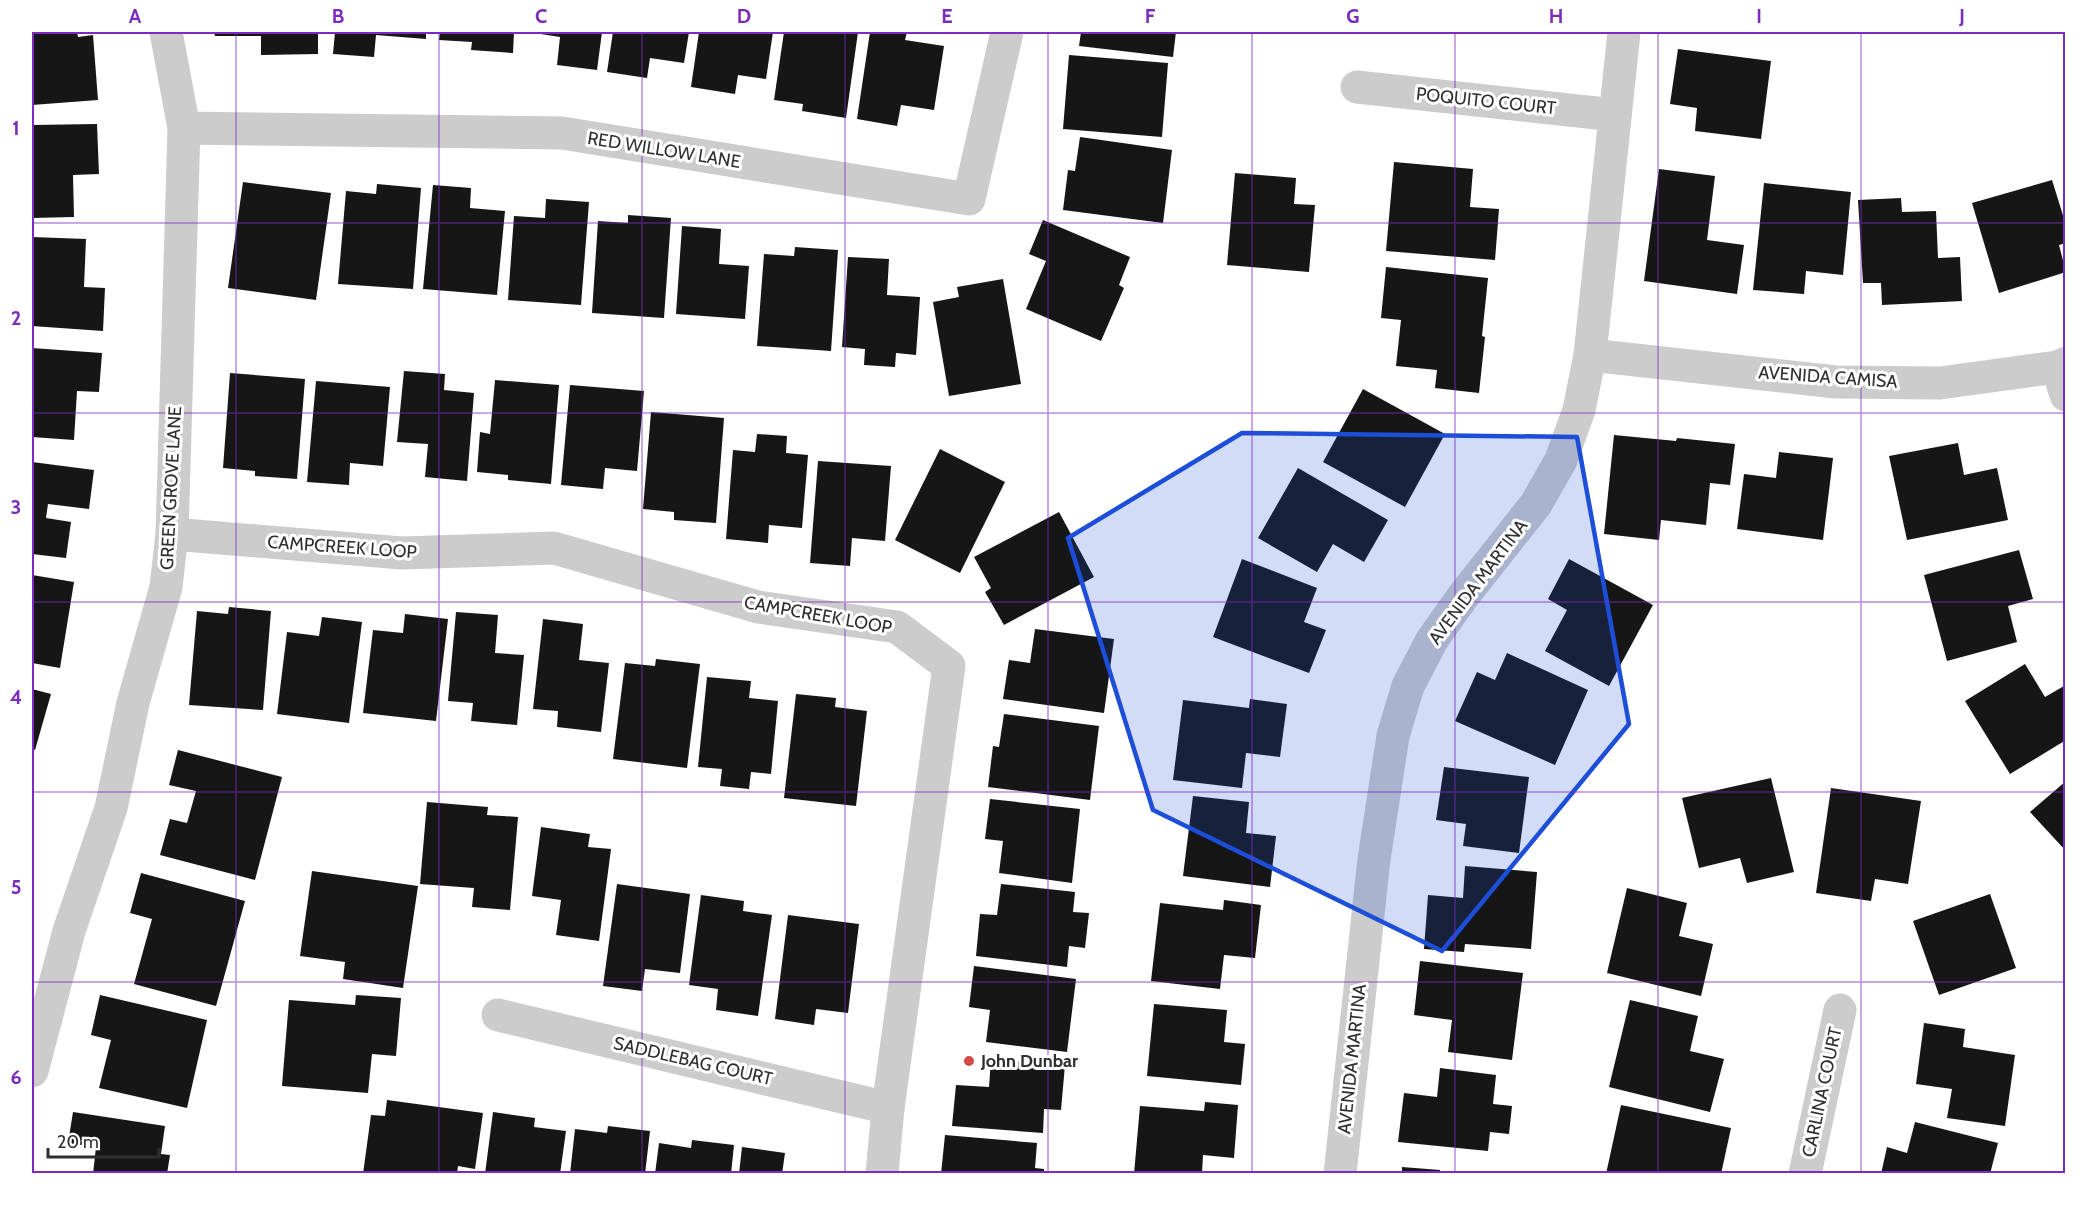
<svg xmlns="http://www.w3.org/2000/svg" width="2097" height="1205" font-family="Cabin,sans-serif">
<style>
.building{fill:#161616}
.lines{fill:none;stroke-linecap:round;stroke-linejoin:round}
.minor{stroke:#ccc;stroke-width:33}
.marked{fill:#1d4ed8;fill-opacity:0.2;stroke:#1d4ed8;stroke-width:4.5;stroke-linejoin:round}
.grid{fill:none;stroke:#7b2cbf;stroke-width:1.5;stroke-opacity:0.55}
.poi-dot{fill:#d34b44;stroke:#fff;stroke-width:2}
.labels{text-anchor:middle;dominant-baseline:central;stroke-width:6;stroke-linejoin:round;paint-order:stroke}
.street-label{font-size:18px;fill:#2f2f2f;stroke:#fff}
.poi-label{font-size:18px;font-weight:bold;fill:#2f2f2f;stroke:#fff;text-anchor:start}
.neatline{fill:none;stroke:#7b2cbf;stroke-width:2}
.grid-label{font-size:20px;text-anchor:middle;font-weight:bold;fill:#7b2cbf}
</style>
<rect width="100%" height="100%" fill="#fff"/>
<g class="building">
<path d="M32,32H77L78,37L93,35L98,100L32,105Z"/>
<path d="M214,32H318V54L261,55V36H215Z"/>
<path d="M335,32H426V39L376,35L374,57L333,54Z"/>
<path d="M440,32H514L513,53L471,50L472,42L439,40Z"/>
<path d="M528,32H602L597,70L557,65L560,37Z"/>
<path d="M613,32H689L684,63L650,58L647,78L607,72Z"/>
<path d="M699,32H773L766,79L738,75L735,94L691,87Z"/>
<path d="M784,32H858L846,118L802,111L803,104L774,100Z"/>
<path d="M870,32H907L905,40L944,46L934,110L901,105L897,126L857,119Z"/>
<path d="M1081,32H1176L1173,57L1079,46Z"/>
<path d="M1678,49L1771,61L1761,139L1695,131L1697,108L1670,104Z"/>
<path d="M1069,55L1168,63L1162,137L1063,129Z"/>
<path d="M97,124L99,174L73,175L74,217L32,218V125Z"/>
<path d="M1080,137L1172,150L1163,223L1063,210L1068,170L1075,171Z"/>
<path d="M1394,162L1473,169L1470,207L1499,209L1495,260L1386,251Z"/>
<path d="M1659,169L1715,176L1707,240L1744,245L1737,294L1644,281Z"/>
<path d="M1235,173L1296,178L1294,204L1315,205L1309,272L1227,265Z"/>
<path d="M2052,180L2066,225V243L2059,245L2066,272L1999,293L1972,203Z"/>
<path d="M243,182L331,193L316,300L228,288Z"/>
<path d="M1764,183L1851,192L1843,275L1806,271L1804,294L1753,290Z"/>
<path d="M377,184L421,188L413,289L338,284L346,191L376,194Z"/>
<path d="M433,185L471,188L470,208L505,211L497,295L423,289Z"/>
<path d="M1901,198L1902,212L1936,211L1938,258L1960,257L1962,301L1882,305L1881,283H1863L1858,200Z"/>
<path d="M546,199L589,202L581,305L508,300L514,216L545,218Z"/>
<path d="M628,215L671,218L664,318L592,313L598,221L628,223Z"/>
<path d="M1043,220L1130,257L1119,285L1124,288L1101,341L1026,309L1046,261L1029,254Z"/>
<path d="M682,226L721,229L719,264L749,266L745,319L676,314Z"/>
<path d="M32,237L86,239L84,287L105,288L103,331L32,326Z"/>
<path d="M795,247L838,250L831,351L757,346L764,254L794,256Z"/>
<path d="M848,257L889,259L887,295L920,297L916,355L896,353L895,367L864,365L865,349L842,347Z"/>
<path d="M1386,267L1488,278L1482,336L1485,337L1479,393L1435,388L1437,370L1396,366L1401,320L1381,318Z"/>
<path d="M1003,279L1021,384L949,396L933,302L959,297L957,287Z"/>
<path d="M32,348L102,353L99,392L77,391L74,440L32,437Z"/>
<path d="M404,371L445,374L444,390L474,393L467,481L425,477L428,444L397,442Z"/>
<path d="M230,373L305,379L297,479L255,476V471L223,468Z"/>
<path d="M495,380L559,385L551,484L508,480V475L477,472L480,432L490,434Z"/>
<path d="M316,381L390,387L383,466L350,463L349,485L307,482Z"/>
<path d="M570,385L644,391L637,471L605,468L603,489L561,485Z"/>
<path d="M1363,389L1445,434L1405,507L1323,462Z"/>
<path d="M651,412L724,418L716,523L674,520V512L643,509Z"/>
<path d="M757,434L787,436L786,453L808,455L802,528L769,525L768,543L726,539L733,450L755,452Z"/>
<path d="M1614,435L1676,441L1677,438L1735,444L1730,485L1710,483L1706,525L1661,520L1659,540L1604,534Z"/>
<path d="M1958,443L1964,475L1997,468L2008,520L1907,540L1889,456Z"/>
<path d="M940,449L1005,482L960,573L895,540Z"/>
<path d="M1779,452L1833,458L1823,540L1737,529L1744,474L1776,478Z"/>
<path d="M818,461L891,466L885,541L852,538L850,566L810,563Z"/>
<path d="M32,462L94,470L89,509L48,504L46,518L71,522L66,558L32,554Z"/>
<path d="M1298,468L1388,520L1364,562L1333,544L1317,572L1258,538Z"/>
<path d="M1059,512L1094,577L1004,625L985,592L991,588L974,557Z"/>
<path d="M2019,550L2033,599L2008,606L2017,642L1947,661L1924,575Z"/>
<path d="M1242,559L1317,588L1304,622L1326,630L1309,673L1213,637Z"/>
<path d="M1569,559L1653,605L1609,686L1545,651L1567,610L1548,599Z"/>
<path d="M32,575L74,582L60,668L32,663Z"/>
<path d="M229,607L271,611L263,710L189,705L197,611L228,614Z"/>
<path d="M456,612L498,615L495,653L524,655L517,725L471,721L473,703L448,701Z"/>
<path d="M405,614L448,619L436,721L363,713L373,630L403,633Z"/>
<path d="M322,617L362,622L349,723L277,714L287,632L319,636Z"/>
<path d="M543,619L583,624L579,660L609,663L601,732L557,727L558,711L533,709Z"/>
<path d="M1035,629L1114,639L1104,713L1003,699L1009,660L1030,663Z"/>
<path d="M1507,653L1588,690L1555,765L1455,721L1477,672L1495,680Z"/>
<path d="M656,659L700,664L687,768L613,759L625,663L655,666Z"/>
<path d="M2025,664L2045,697L2064,686L2066,688V740L2010,774L1965,701Z"/>
<path d="M707,677L751,681L749,698L778,701L771,774L751,772L749,789L720,786L722,769L698,767Z"/>
<path d="M32,689L51,694L35,750L32,749Z"/>
<path d="M796,694L836,698L835,707L867,711L856,806L784,798Z"/>
<path d="M1250,699L1287,704L1280,757L1246,753L1242,788L1173,780L1183,700L1249,708Z"/>
<path d="M1004,714L1099,726L1090,800L988,787L993,746L999,747Z"/>
<path d="M178,750L282,777L255,880L160,855L170,819L187,823L196,791L169,785Z"/>
<path d="M1444,767L1529,777L1519,853L1463,846L1466,824L1436,820Z"/>
<path d="M1771,778L1794,872L1747,883L1740,858L1699,868L1682,798Z"/>
<path d="M2066,781V851L2030,812Z"/>
<path d="M1831,788L1921,801L1908,884L1875,879L1871,901L1816,893Z"/>
<path d="M1193,796L1249,802L1246,833L1276,836L1270,887L1183,876Z"/>
<path d="M990,799L1080,809L1072,883L999,873L1003,841L985,839Z"/>
<path d="M427,802L488,807L487,815L518,817L510,910L472,907L474,888L420,884Z"/>
<path d="M541,827L590,834L588,847L611,849L599,941L556,935L561,900L532,896Z"/>
<path d="M1465,866L1537,872L1531,949L1465,944L1464,952L1424,949L1428,895L1463,898Z"/>
<path d="M312,871L418,886L403,988L343,979L345,962L300,956Z"/>
<path d="M141,873L245,901L216,1006L134,984L152,919L130,913Z"/>
<path d="M617,884L690,894L680,973L645,969L642,991L603,986Z"/>
<path d="M1001,884L1075,892L1073,912L1089,913L1085,948L1069,946L1067,967L976,956L980,914L997,915Z"/>
<path d="M1627,888L1687,903L1679,936L1713,944L1701,996L1607,973Z"/>
<path d="M1990,894L2016,968L1939,995L1913,921Z"/>
<path d="M701,895L744,901L743,911L772,915L758,1016L716,1010L718,989L689,985Z"/>
<path d="M1224,900L1261,905L1255,958L1224,955L1220,989L1151,981L1160,903L1223,910Z"/>
<path d="M788,915L859,924L848,1013L816,1009L814,1025L775,1019Z"/>
<path d="M1420,961L1523,973L1512,1060L1448,1052L1452,1020L1414,1015Z"/>
<path d="M974,966L1076,979L1067,1052L986,1042L990,1010L969,1007Z"/>
<path d="M100,995L207,1020L187,1108L99,1088L111,1040L91,1035Z"/>
<path d="M356,995L401,998L396,1056L372,1054L368,1093L282,1086L289,1000L355,1005Z"/>
<path d="M1630,1000L1698,1016L1690,1051L1724,1059L1710,1112L1609,1087Z"/>
<path d="M1154,1004L1227,1010L1224,1042L1245,1044L1241,1085L1147,1076Z"/>
<path d="M1924,1023L1965,1029L1963,1047L2015,1055L2005,1126L1947,1118L1952,1089L1916,1084Z"/>
<path d="M991,1059L1065,1065L1061,1110L1044,1109L1043,1133L952,1126L956,1085L989,1087Z"/>
<path d="M1440,1068L1496,1075L1493,1104L1512,1106L1509,1134L1490,1132L1488,1151L1398,1142L1404,1093L1437,1097Z"/>
<path d="M387,1100L483,1113L475,1169L458,1166L457,1174H363L371,1115L385,1116Z"/>
<path d="M1205,1102L1238,1105L1234,1158L1203,1155L1202,1174H1134L1140,1106L1204,1111Z"/>
<path d="M1621,1105L1731,1128L1721,1174H1606Z"/>
<path d="M73,1112L165,1126L161,1154L170,1155L167,1174H93L96,1147L68,1143Z"/>
<path d="M493,1112L535,1118L534,1127L566,1131L560,1174H485Z"/>
<path d="M1915,1122L1998,1143L1990,1174H1881L1887,1147L1907,1153Z"/>
<path d="M608,1126L650,1131L645,1174H570L575,1129L607,1133Z"/>
<path d="M945,1135L1037,1143L1035,1168L1044,1169V1174H941Z"/>
<path d="M692,1140L734,1145L731,1174H655L659,1143L691,1148Z"/>
<path d="M742,1147L785,1153L782,1174H739Z"/>
<path d="M1402,1167L1440,1170V1174H1402Z"/>
</g>
<g class="lines">
<g class="minor">
<path d="M1357,87L1615,115"/>
<path d="M184,128L562,133L969,199L1007,32"/>
<path d="M1590,355L1836,382L1940,383L2057,367L2066,363"/>
<path d="M2057,367L2066,395"/>
<path d="M172,534L402,553L554,548L758,607L897,627L949,666L888,1108L882,1174"/>
<path d="M498,1015L888,1108"/>
<path d="M32,1071L69,931L111,808L133,703L166,587L172,534L184,128L166,32"/>
<path d="M1340,1174L1374,859L1393,736L1408,686L1432,640L1464,595L1536,504L1561,460L1579,410L1590,355L1624,32"/>
<path d="M1805,1174L1840,1010"/>
</g>
</g>
<path class="marked" d="M1242,433L1577,437L1629,724L1442,951L1153,810L1068,538Z"/>
<path class="grid" d="M236,32V1174M439,32V1174M642,32V1174M845,32V1174M1048,32V1174M1252,32V1174M1455,32V1174M1658,32V1174M1861,32V1174M32,223H2066M32,413H2066M32,602H2066M32,792H2066M32,982H2066"/>
<circle class="poi-dot" cx="969" cy="1061" r="6"/>
<g class="labels">
<g class="street-label">
<text transform="translate(1486 101) rotate(6)">POQUITO COURT</text>
<text transform="translate(664 150) rotate(9)">RED WILLOW LANE</text>
<text transform="translate(1828 377) rotate(4)">AVENIDA CAMISA</text>
<text transform="translate(171 488) rotate(-87)">GREEN GROVE LANE</text>
<text transform="translate(342 547) rotate(4)">CAMPCREEK LOOP</text>
<text transform="translate(1478 582) rotate(-53)">AVENIDA MARTINA</text>
<text transform="translate(818 615) rotate(10)">CAMPCREEK LOOP</text>
<text transform="translate(1352 1059) rotate(-84)">AVENIDA MARTINA</text>
<text transform="translate(693 1061) rotate(13)">SADDLEBAG COURT</text>
<text transform="translate(1822 1092) rotate(-78)">CARLINA COURT</text>
</g>
<g class="poi-label">
<text x="981" y="1061">John Dunbar</text>
</g>
</g>
<rect width="2097" height="1205" fill="none" stroke="#ffffff" stroke-width="66"/>
<path d="M48 1148v9h111v-9" fill="none" stroke="#2f2f2f" stroke-width="3"/>
<text x="57" y="1148" font-size="18" fill="#2f2f2f" stroke="#ffffff" stroke-width="4.5" paint-order="stroke">20 m</text>
<rect x="33" y="33" width="2031" height="1139" class="neatline"/>
<g class="grid-label">
<text x="135" y="23">A</text>
<text x="338" y="23">B</text>
<text x="541" y="23">C</text>
<text x="744" y="23">D</text>
<text x="947" y="23">E</text>
<text x="1150" y="23">F</text>
<text x="1353" y="23">G</text>
<text x="1556" y="23">H</text>
<text x="1759" y="23">I</text>
<text x="1962" y="23">J</text>
<text x="16" y="135">1</text>
<text x="16" y="325">2</text>
<text x="16" y="514">3</text>
<text x="16" y="704">4</text>
<text x="16" y="894">5</text>
<text x="16" y="1084">6</text>
</g>
</svg>
